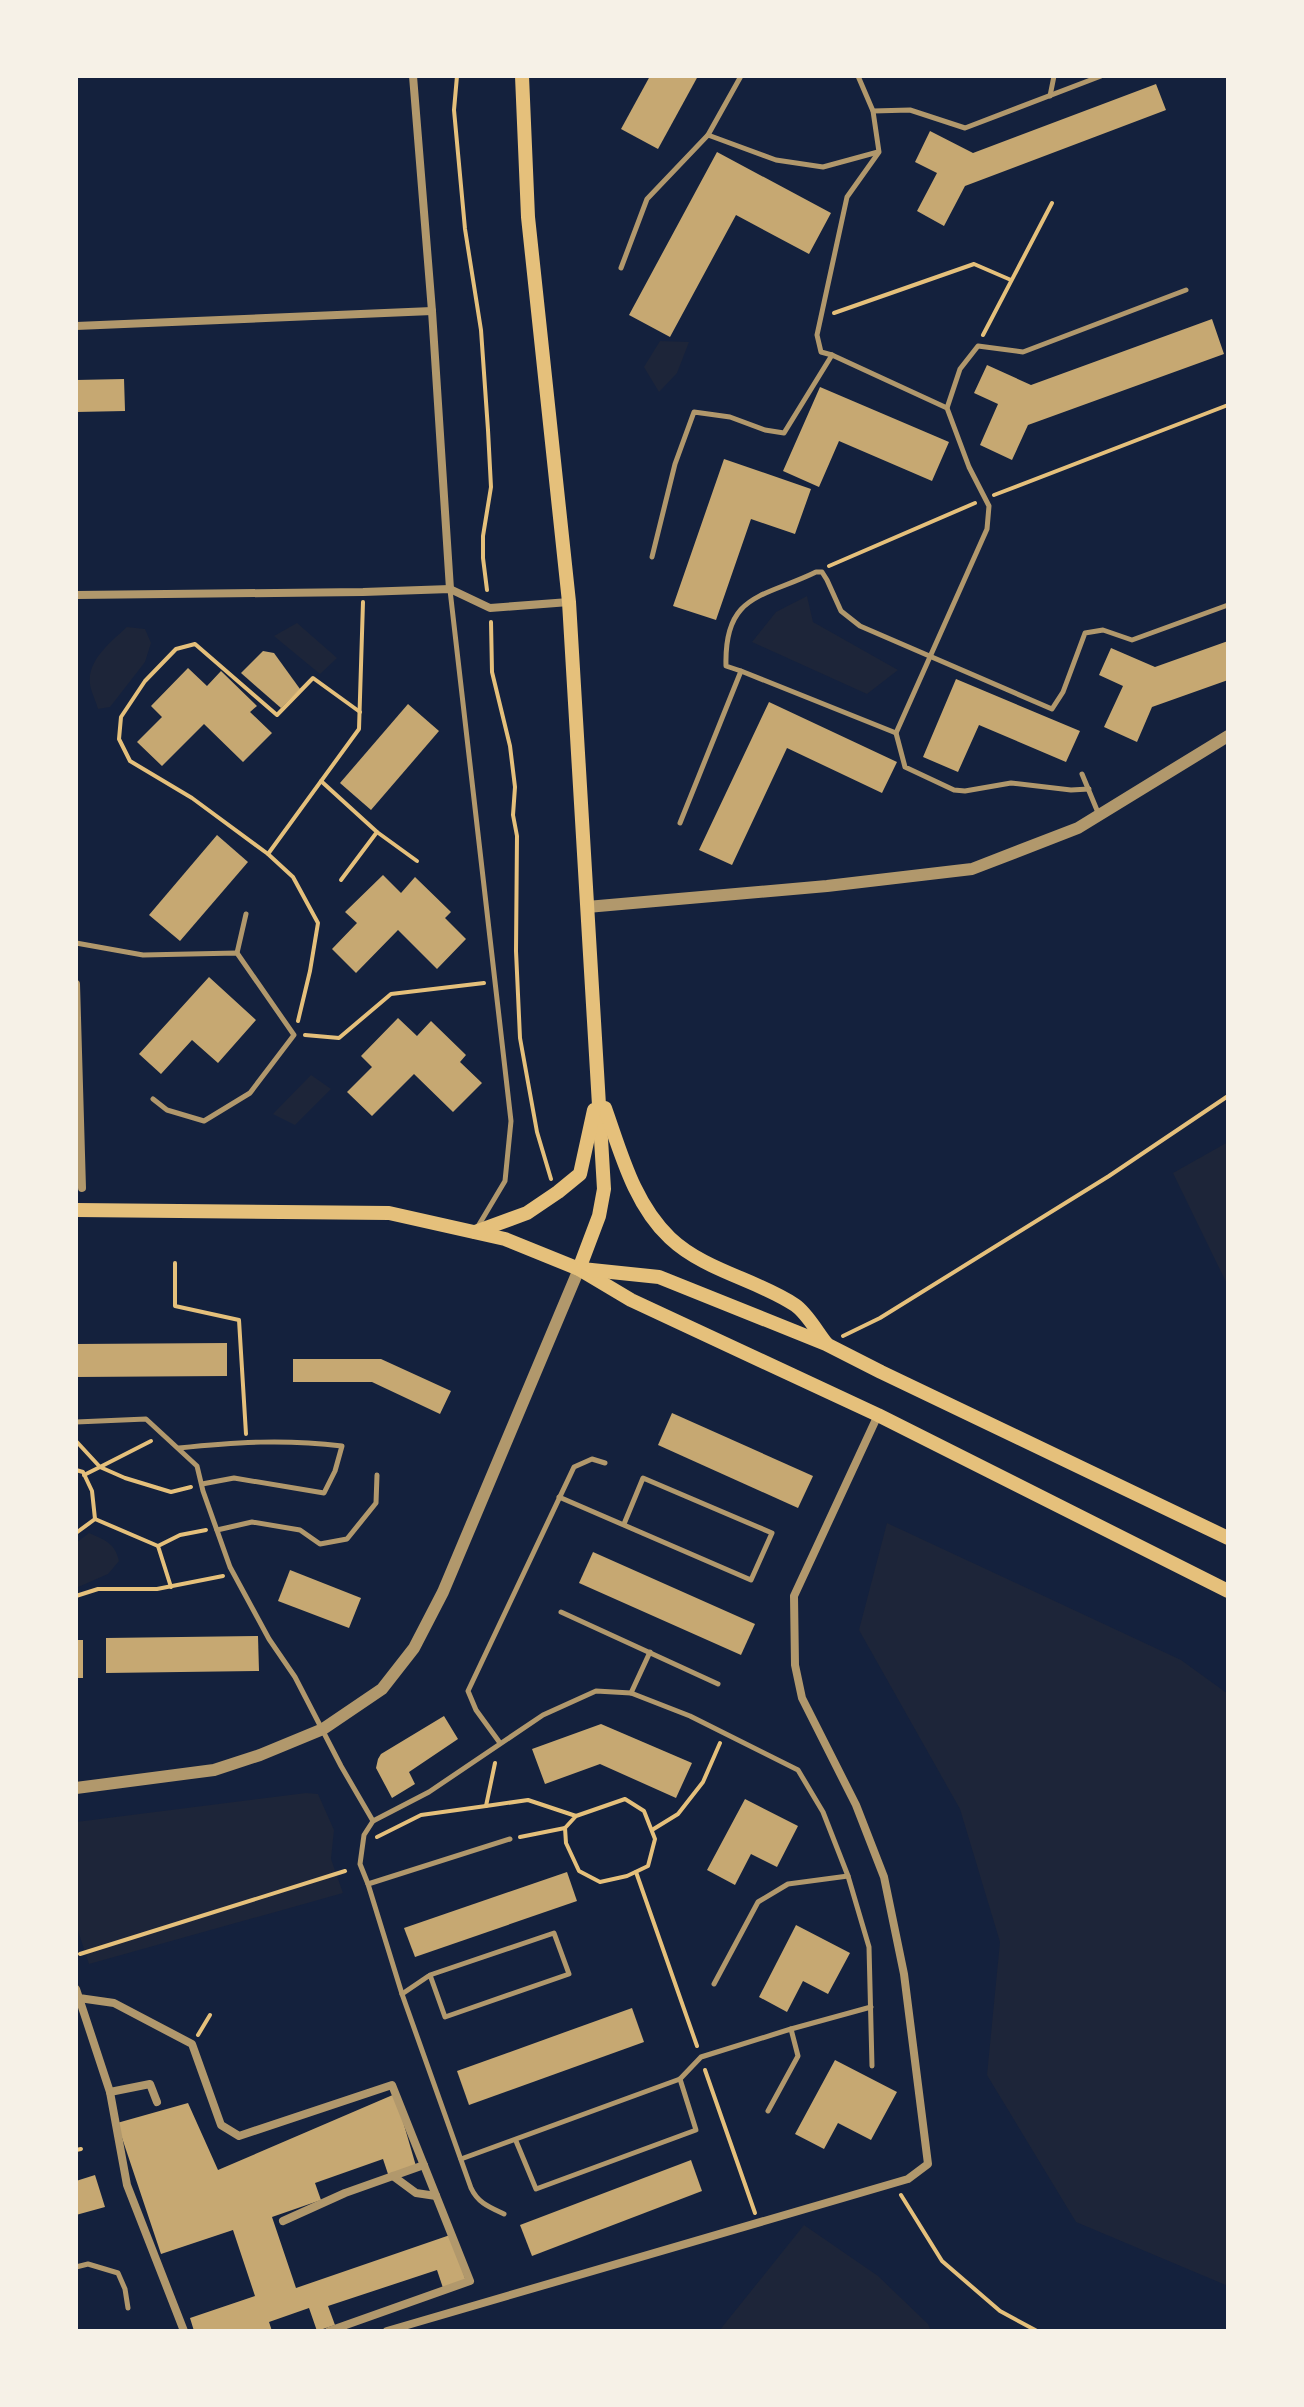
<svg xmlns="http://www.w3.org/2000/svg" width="1304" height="2407" font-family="Cabin,sans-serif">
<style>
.green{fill:#1d2539}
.building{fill:#c6a872}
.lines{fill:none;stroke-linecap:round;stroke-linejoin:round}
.path{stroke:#e5c07b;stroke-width:4}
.service{stroke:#b1986c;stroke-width:5}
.minor{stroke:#b1986c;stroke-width:8}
.tertiary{stroke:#b1986c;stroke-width:12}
.secondary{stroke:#e5c07b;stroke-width:14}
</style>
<rect width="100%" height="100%" fill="#14213d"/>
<g class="green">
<path d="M660,341L689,342L677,373L659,392L644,367Z"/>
<path d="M807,596L813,622L898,670L867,694L752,642L776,612Z"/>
<path d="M297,623L337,658L320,674L274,636Z"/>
<path d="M127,627L145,629L151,643L145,662L110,707L98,709C96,701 91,692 90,684C87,660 111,642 127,627Z"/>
<path d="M311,1075L331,1089L295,1125L273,1114Z"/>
<path d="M1228,1142V1286L1173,1173Z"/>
<path d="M887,1523L1181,1660L1228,1694V2286L1076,2222L987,2075L1000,1942L960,1809L859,1630Z"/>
<path d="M89,1533C105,1540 115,1543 119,1561L108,1574L76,1588V1543Z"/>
<path d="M306,1793L318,1794L334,1830L331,1859L343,1893L89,1964L76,1925V1822Z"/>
<path d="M804,2225L878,2276L928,2324L931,2331H719Z"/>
</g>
<g class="building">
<path d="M650,76H698L658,149L621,129Z"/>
<path d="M1156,84L1166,110L965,186L944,226L917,211L937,173L915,162L930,131L973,153Z"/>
<path d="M717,152L831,213L809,254L736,215L670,337L629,315Z"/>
<path d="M1212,319L1224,354L1028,425L1012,460L980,445L998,404L974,393L987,365L1031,385Z"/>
<path d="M124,379L125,411L76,412V380Z"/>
<path d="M820,387L949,442L932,481L839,441L819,487L783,471Z"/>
<path d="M724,459L811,489L795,534L751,519L716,620L673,606Z"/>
<path d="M1228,641V680L1152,707L1137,742L1104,727L1123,686L1099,675L1111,648L1155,667Z"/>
<path d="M263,651L274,653L300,689L281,708L241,673Z"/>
<path d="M188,668L207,686L221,671L257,706L250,712L272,733L243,762L204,724L162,766L137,742L162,717L151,706Z"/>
<path d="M956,679L1080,731L1066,762L979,725L958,772L923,757Z"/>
<path d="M769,702L897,762L882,793L787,748L732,865L699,850Z"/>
<path d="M408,704L439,731L371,810L340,783Z"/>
<path d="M217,835L248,862L180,941L149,915Z"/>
<path d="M383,875L401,893L415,877L451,912L445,918L466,939L437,969L398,930L356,973L332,949L357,923L345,912Z"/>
<path d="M209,977L256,1020L218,1063L192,1040L161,1074L139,1054Z"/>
<path d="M398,1018L417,1036L431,1021L466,1055L460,1062L482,1083L453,1112L414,1074L372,1116L347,1092L372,1067L361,1056Z"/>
<path d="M227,1343V1376L76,1377V1344Z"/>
<path d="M293,1359H381L451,1391L440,1414L372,1382H293Z"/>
<path d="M672,1413L813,1476L798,1508L658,1445Z"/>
<path d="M593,1552L755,1624L741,1655L579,1583Z"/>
<path d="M290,1570L361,1598L349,1628L278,1601Z"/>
<path d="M258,1636L259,1671L106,1673V1638Z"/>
<rect x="76" y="1640" width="7" height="38"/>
<path d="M444,1716L458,1739L409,1772L415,1784L392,1798L376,1768L378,1759L381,1754Z"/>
<path d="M601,1724L692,1763L676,1798L600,1764L545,1784L532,1749Z"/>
<path d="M745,1799L798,1826L777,1867L751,1854L735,1885L707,1870Z"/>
<path d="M567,1872L577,1901L415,1957L404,1928Z"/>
<path d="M796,1925L850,1953L828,1994L803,1981L787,2012L759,1997Z"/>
<path d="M632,2008L644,2042L469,2105L457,2071Z"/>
<path d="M835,2060L897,2092L871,2140L838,2123L824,2149L795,2134Z"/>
<path d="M395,2094L416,2166L389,2177L383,2159L315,2183L321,2200L272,2217L296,2288L450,2235L466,2281L443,2288L437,2270L328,2306L335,2325L317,2331L309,2308L269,2322L272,2331H194L190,2318L255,2296L233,2230L161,2254L117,2123L188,2103L218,2170Z"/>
<path d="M691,2160L702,2191L532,2256L520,2225Z"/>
<path d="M95,2175L105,2207L76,2215V2181Z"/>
</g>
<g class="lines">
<g class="path">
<path d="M457,76L454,110L465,229L481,330L488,430L491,487L483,536V558L487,590"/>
<path d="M834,313L974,264L1011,280"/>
<path d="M983,335L1052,203"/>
<path d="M994,495L1228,405"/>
<path d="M829,566L975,503"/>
<path d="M491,622L492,672L510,746L515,787L513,815L517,836L516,951L520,1038L537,1132L551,1179"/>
<path d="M321,781L377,832L341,880"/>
<path d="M377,832L417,861"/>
<path d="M268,854L359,729L363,602"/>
<path d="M298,1021L310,971L318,923L293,877L268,854L192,798L130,761L119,739L121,717L145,681L176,649L195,644L277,715L313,678L360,712"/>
<path d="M305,1035L339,1038L391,994L484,983"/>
<path d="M175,1263V1306L239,1320L246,1434"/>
<path d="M843,1336L880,1318L1109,1176L1228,1096"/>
<path d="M76,1441L100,1467L151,1441"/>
<path d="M76,1470L83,1472L92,1491L95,1519"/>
<path d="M84,1475L100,1467L125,1478L171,1492L191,1487"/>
<path d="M95,1519L158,1546"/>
<path d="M76,1533L95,1519"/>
<path d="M171,1587L158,1546L180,1535L206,1530"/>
<path d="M76,1596L98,1589H157L223,1576"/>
<path d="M486,1806L528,1800L576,1816L565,1828L566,1843L579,1871L600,1882L627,1876L648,1866L655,1839L644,1811L625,1799L576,1816"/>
<path d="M652,1830L678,1814L703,1782L720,1743"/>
<path d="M377,1837L421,1815L486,1806L495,1763"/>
<path d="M520,1837L565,1828"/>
<path d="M636,1872L697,2046"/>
<path d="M80,1954L345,1871"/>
<path d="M198,2035L210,2015"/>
<path d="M705,2070L755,2213"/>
<path d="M76,2150L81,2149"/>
<path d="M901,2195L942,2261L1000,2311L1037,2331"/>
</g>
<g class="service">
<path d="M858,76L873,111L879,152L847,197L817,335L821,352L832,355L947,408L969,467L989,506L987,529L896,733L905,767L954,790L965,791L1011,783L1071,790L1089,789"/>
<path d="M1050,96L1054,76"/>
<path d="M873,111L910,110L965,128L1101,76"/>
<path d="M708,135L741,76"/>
<path d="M621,268L647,199L708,135L776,160L823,167L878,152"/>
<path d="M947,408L960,369L978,346L1023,352L1186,290"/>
<path d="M652,557L675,464L694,412L730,417L765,430L784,433L832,355"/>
<path d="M450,590L511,1121L505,1181L477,1228"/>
<path d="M741,671L896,733"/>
<path d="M1082,774L1099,815"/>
<path d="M680,823L741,671L726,666C724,593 763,598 816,572H822L827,580L841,611L860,626L1052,709L1063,692L1085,633L1103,630L1132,640L1228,605"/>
<path d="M76,943L143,955L237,953L294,1035L250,1093L204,1121L167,1110L153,1099"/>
<path d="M237,953L246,914"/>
<path d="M76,1422L146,1419L197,1466L203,1491L230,1567L269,1639L295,1677L341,1766L373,1821"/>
<path d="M179,1448C237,1442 284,1439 342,1446L335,1471L324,1493L234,1478L202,1484"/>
<path d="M559,1497L751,1580L772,1533L643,1478L624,1524"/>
<path d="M217,1530L252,1522L300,1530L320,1544L347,1539L376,1503L377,1475"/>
<path d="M561,1612L718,1684"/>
<path d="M631,1693L650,1652"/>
<path d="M500,1743L476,1710L468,1691L574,1467L592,1459L605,1463"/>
<path d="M368,1884L510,1839"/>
<path d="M714,1984L758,1902L788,1884L848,1876"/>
<path d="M402,1994L430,1975L554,1933L569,1974L445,2017L430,1975"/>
<path d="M768,2111L798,2056L791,2029"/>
<path d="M516,2141L536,2189L696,2130L680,2079"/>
<path d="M461,2159L680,2079L701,2057L791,2029L871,2007"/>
<path d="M504,2214C489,2207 478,2203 471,2188L402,1994L368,1884L360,1864L364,1835L373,1821L429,1792L543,1715L596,1691L631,1693L690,1716L798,1770L823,1812L848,1876L869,1947L872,2066"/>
<path d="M76,2267L88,2264L118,2273L125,2289L128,2308"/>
</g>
<g class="minor">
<path d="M413,76L432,311L450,589"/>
<path d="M76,326L432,311"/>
<path d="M76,595L363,592L450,589L490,608L569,602"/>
<path d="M76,984L82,1188"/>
<path d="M76,1989L79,1998L114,2003L192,2044L221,2125L239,2136L392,2085L470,2281L329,2331"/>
<path d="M79,1998L110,2092L127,2185L184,2331"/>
<path d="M110,2092L150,2084L157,2102"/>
<path d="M393,2176L416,2193L436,2196"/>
<path d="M283,2221L345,2193L424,2165"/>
<path d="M387,2331L908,2179L928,2164L904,1974L884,1877L856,1805L802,1698L795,1665L794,1596L878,1415"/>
</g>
<g class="tertiary">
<path d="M587,907L827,886L972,869L1078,828L1228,736"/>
<path d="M76,1788L214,1770L260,1755L323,1729L382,1689L414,1648L443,1592L579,1269"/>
</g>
<g class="secondary">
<path d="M522,76L528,217L569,602L604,1189L599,1216L579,1269"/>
<path d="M605,1108C621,1153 634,1204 670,1238C705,1271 756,1279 795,1305C807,1313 817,1332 826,1343"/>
<path d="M76,1210L389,1213L505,1239L579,1269L631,1300L878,1415L1228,1591"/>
<path d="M475,1232L527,1213L558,1192L580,1174L594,1110"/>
<path d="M582,1269L659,1277L826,1344L881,1372L1228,1538"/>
</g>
</g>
<rect width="1304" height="2407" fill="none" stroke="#f6f1e7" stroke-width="156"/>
</svg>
